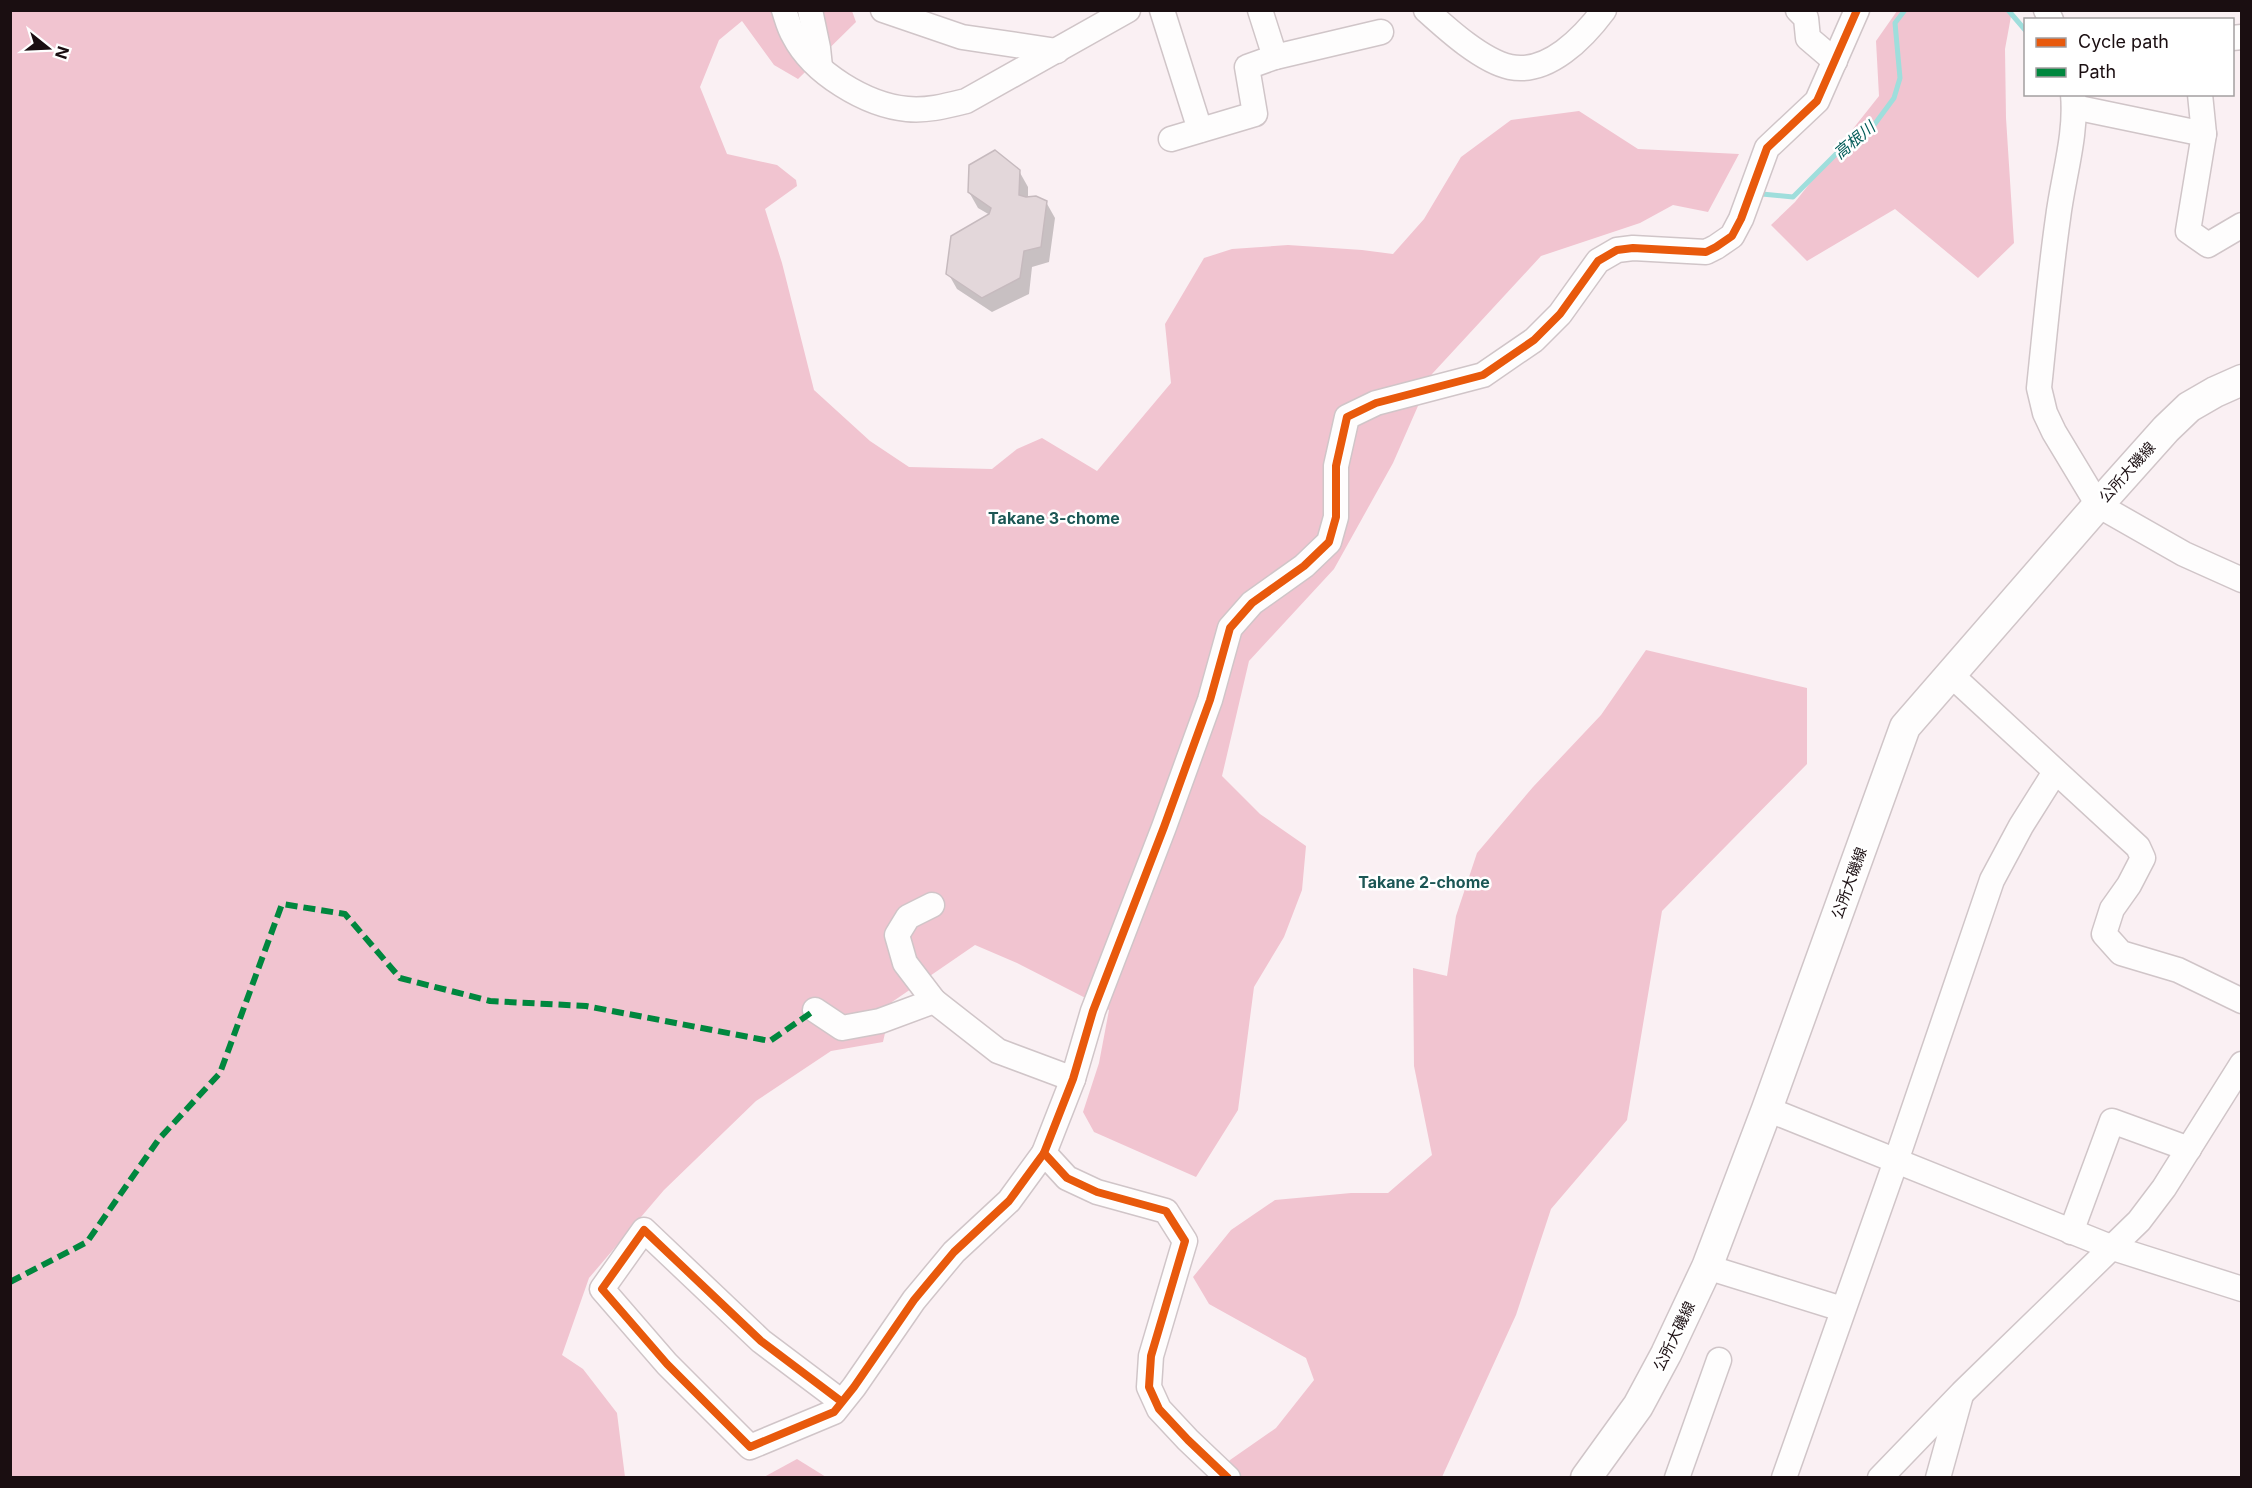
<svg xmlns="http://www.w3.org/2000/svg" width="2252" height="1488" font-family="Inter,'Noto Sans JP',sans-serif">
<style>
.forest{fill:#f1c4d0}
.shadow{fill:#0003}
.lines{fill:none;stroke-linecap:round;stroke-linejoin:round}
.stream{stroke:#9fdedc;stroke-width:5}
.building{fill:#e3d7da;stroke:#c6babe;stroke-width:1.5}
.minor-casing{stroke:#d0c5c8;stroke-width:27}
.major-casing{stroke:#d0c5c8;stroke-width:33}
.minor{stroke:#fefdfd;stroke-width:24}
.major{stroke:#fefdfd;stroke-width:30}
.quiet{stroke:#00873e;stroke-width:6;stroke-dasharray:12 6;stroke-linecap:butt}
.cycleway-casing{stroke:#fff;stroke-width:11}
.cycleway{stroke:#e8590c;stroke-width:8}
.labels{text-anchor:middle;dominant-baseline:central;stroke-width:5;stroke-linejoin:round;paint-order:stroke}
.street-label{font-size:15px;fill:#1a0e11;stroke:#fff}
.water-label{font-size:16px;font-style:italic;fill:#015a57;stroke:#fff}
.neighbourhood-label{font-size:16px;font-weight:bold;fill:#1c5755;stroke:#fff}
</style>
<rect width="100%" height="100%" fill="#faf0f3"/>
<g class="forest">
<path d="M10,11H852L856,22L798,79L774,65L742,21L719,40L700,87L727,154L777,165L796,180L797,186L765,209L782,263L814,390L870,441L909,467L992,469L1017,449L1042,438L1097,471L1171,383L1165,324L1204,258L1232,249L1288,245L1362,250L1393,254L1424,219L1461,157L1511,120L1579,111L1638,149L1739,154L1708,212L1673,205L1640,223L1541,256L1432,374L1393,463L1334,569L1249,661L1222,776L1260,814L1306,846L1302,890L1284,937L1254,987L1238,1110L1196,1177L1094,1132L1083,1112L1099,1063L1109,1010L1017,963L975,945L892,1002L883,1042L831,1051L756,1101L664,1190L589,1278L562,1355L583,1369L617,1413L625,1477H11Z"/>
<path d="M1897,11H2012L2005,49L2006,118L2014,243L1978,278L1895,209L1807,261L1771,225L1795,202L1879,96L1876,41Z"/>
<path d="M1646,650L1807,688V764L1662,911L1627,1120L1551,1209L1516,1315L1442,1477H1218L1230,1460L1276,1428L1314,1380L1306,1358L1209,1304L1193,1277L1231,1230L1275,1200L1351,1193H1388L1432,1155L1414,1066L1413,968L1447,976L1456,916L1477,853L1533,787L1601,715Z"/>
<path d="M797,1459L826,1477H764Z"/>
</g>
<path class="shadow" d="M1019,171L1028,187V198L1046,202L1055,218L1049,262L1032,267L1029,294L992,312L957,289L948,273L990,215L978,208L969,192Z"/>
<g class="lines">
<g class="stream">
<path d="M2008,10L2026,31"/>
<path d="M1762,194L1793,197L1839,151L1858,140L1874,125L1894,98L1900,78L1895,23L1905,10"/>
</g>
</g>
<path class="building" d="M995,150L1020,170L1019,195L1026,197L1036,196L1047,201L1041,247L1024,251L1020,278L982,298L946,274L951,236L989,214L991,208L968,192L969,165Z"/>
<g class="lines">
<defs>
<g id="minor">
<path d="M784,10C787,19 789,28 794,36C813,73 866,105 907,109C927,111 946,106 966,101L1128,10"/>
<path d="M810,10L818,48L820,67"/>
<path d="M883,10L962,37L1057,51"/>
<path d="M1162,10L1200,130"/>
<path d="M1260,10L1275,57"/>
<path d="M1426,10C1447,29 1482,61 1510,67C1548,75 1584,37 1604,10"/>
<path d="M1798,10L1806,18L1808,38L1835,61"/>
<path d="M2046,10L2051,20"/>
<path d="M2232,38L2242,37"/>
<path d="M2073,94C2077,135 2063,177 2058,218C2050,274 2045,331 2039,388L2045,413L2054,432L2098,505L2184,554L2242,580"/>
<path d="M2200,94L2204,134L2188,231L2208,245L2242,225"/>
<path d="M2074,107L2204,134"/>
<path d="M1171,139L1255,114L1247,67L1275,57L1381,32"/>
<path d="M1949,673L2138,847L2143,858L2129,885L2112,909L2104,934L2121,953L2178,970L2242,1001"/>
<path d="M932,905L908,917L897,935L905,963L934,1001"/>
<path d="M815,1010L842,1028L880,1021L934,1001L998,1051L1073,1079"/>
<path d="M1767,1109L2113,1248L2242,1289"/>
<path d="M2071,1232L2112,1121L2189,1149"/>
<path d="M1707,1267L1842,1309"/>
<path d="M842,1402L761,1341L644,1230L602,1289L667,1364L750,1447L834,1412L854,1387L914,1300L954,1252L1009,1201L1044,1153"/>
<path d="M1228,1478L1188,1440L1159,1409L1149,1387L1151,1356L1185,1241L1166,1211L1097,1192L1067,1178L1044,1153L1073,1079L1093,1011L1164,827L1210,700L1230,628L1252,603L1304,566L1329,542L1336,517V466L1347,417L1376,403L1483,375L1534,340L1560,314L1598,261L1617,250L1633,248L1706,252L1716,247L1732,236L1741,219L1767,148L1817,101L1857,10"/>
<path d="M1677,1478L1719,1360"/>
<path d="M1784,1478L1896,1161L1992,880L2021,826L2055,772"/>
<path d="M1880,1478L1962,1393L2139,1221L2164,1188L2242,1064"/>
<path d="M1938,1478L1961,1395"/>
</g>
<path id="major" d="M1586,1478L1638,1406L1666,1354L1707,1267L1767,1109L1905,727L2098,505L2166,429L2189,407L2215,392L2242,380"/>
</defs>
<use href="#minor" class="minor-casing"/>
<use href="#major" class="major-casing"/>
<use href="#minor" class="minor"/>
<use href="#major" class="major"/>
<path class="quiet" d="M10,1282L87,1242L159,1139L220,1073L282,904L345,914L400,978L490,1001L586,1006L770,1041L815,1010"/>
<defs>
<g id="cycleway">
<path d="M842,1402L761,1341L644,1230L602,1289L667,1364L750,1447L834,1412L854,1387L914,1300L954,1252L1009,1201L1044,1153"/>
<path d="M1228,1478L1188,1440L1159,1409L1149,1387L1151,1356L1185,1241L1166,1211L1097,1192L1067,1178L1044,1153L1073,1079L1093,1011L1164,827L1210,700L1230,628L1252,603L1304,566L1329,542L1336,517V466L1347,417L1376,403L1483,375L1534,340L1560,314L1598,261L1617,250L1633,248L1706,252L1716,247L1732,236L1741,219L1767,148L1817,101L1857,10"/>
</g>
</defs>
<use href="#cycleway" class="cycleway-casing"/>
<use href="#cycleway" class="cycleway"/>
</g>
<g class="labels">
<g class="street-label">
<text transform="translate(2127 472) rotate(-48)">公所大磯線</text>
<text transform="translate(1849 883) rotate(-70)">公所大磯線</text>
<text transform="translate(1674 1336) rotate(-64)">公所大磯線</text>
</g>
<g class="water-label">
<text transform="translate(1854 140) rotate(-40)">高根川</text>
</g>
<g class="neighbourhood-label">
<text x="1054" y="518">Takane 3-chome</text>
<text x="1424" y="882">Takane 2-chome</text>
</g>
</g>
<rect width="2252" height="1488" fill="none" stroke="#1a0e11" stroke-width="24"/>
<rect x="2024" y="18" width="210" height="78" fill="#ffffff" stroke="#a39fa0" stroke-width="1.5"/>
<rect x="2036" y="38" width="30" height="9" fill="#e8590c" stroke="#a39fa0" stroke-width="1.5"/>
<text x="2078" y="48" font-size="18" fill="#1a0e11">Cycle path</text>
<rect x="2036" y="68" width="30" height="9" fill="#00873e" stroke="#a39fa0" stroke-width="1.5"/>
<text x="2078" y="78" font-size="18" fill="#1a0e11">Path</text>
<g transform="translate(48 48) rotate(108)" stroke="#ffffff" stroke-width="4.5" paint-order="stroke">
<path d="M0-4.5L10 22L0 15L-10 22Z" fill="#1a0e11"/>
<text y="-9" font-size="16" font-weight="bold" text-anchor="middle" fill="#1a0e11">N</text>
</g>
</svg>
